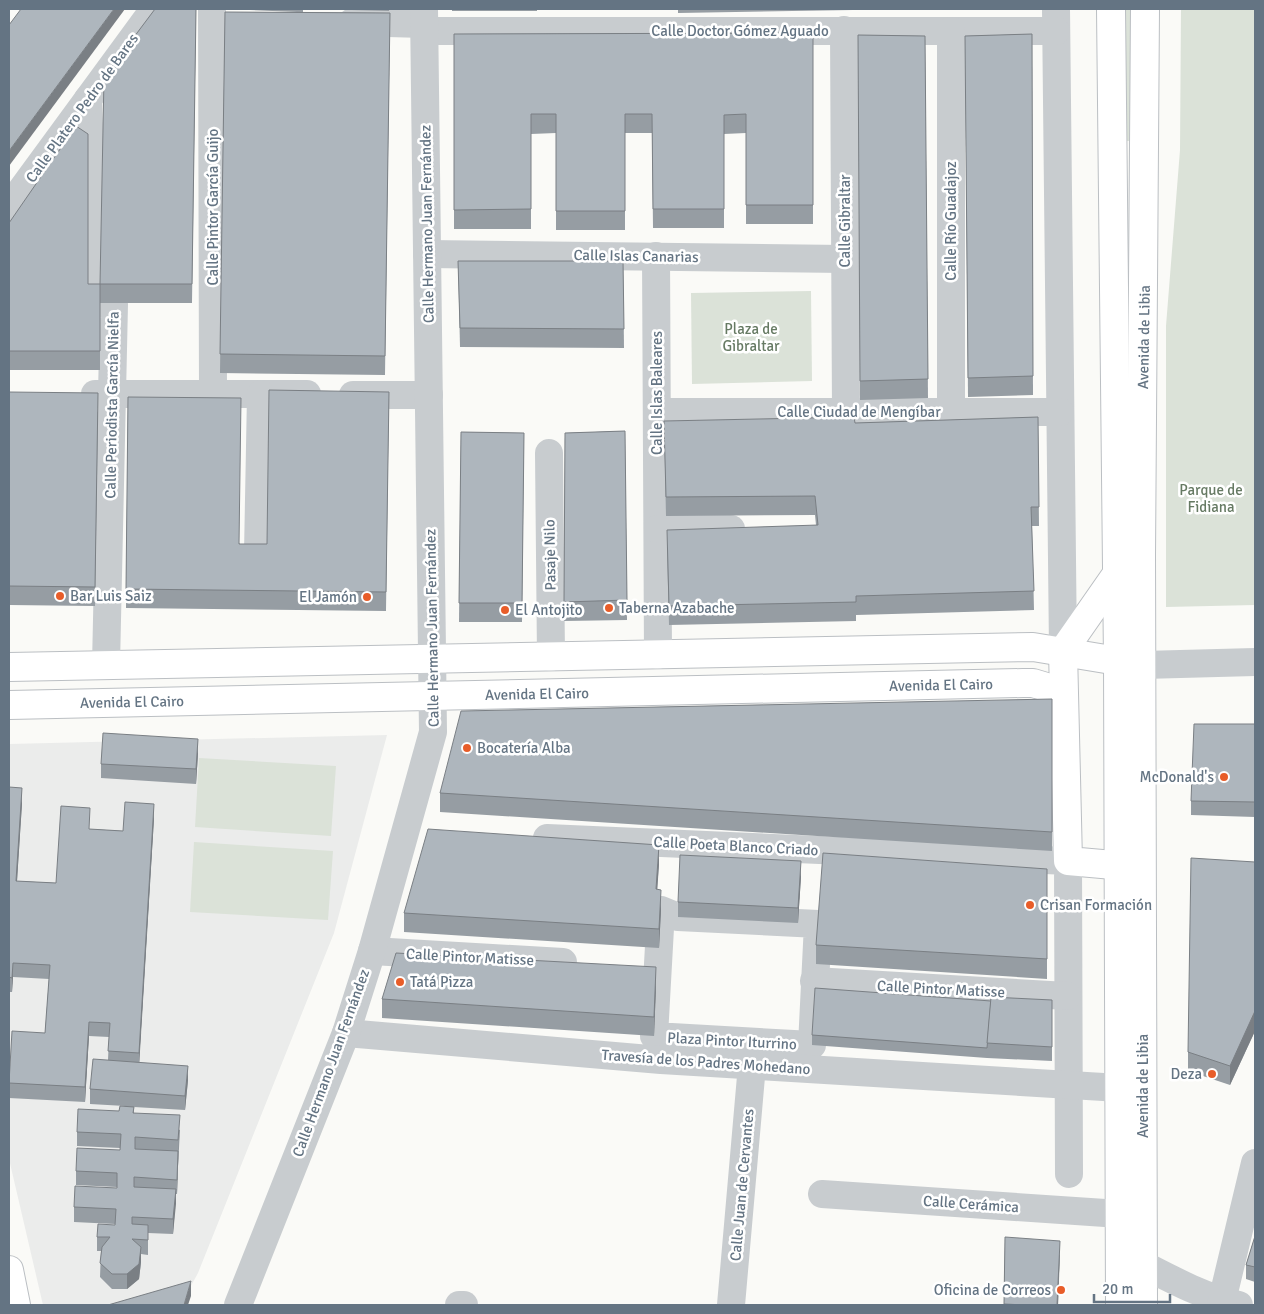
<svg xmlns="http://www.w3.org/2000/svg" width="1264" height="1314" font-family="Signika,sans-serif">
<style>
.built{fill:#ebeceb}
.green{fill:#dbe2d8}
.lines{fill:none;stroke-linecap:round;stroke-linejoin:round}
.major-casing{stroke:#bbbfc3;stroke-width:30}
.minor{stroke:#c8cccf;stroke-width:28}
.major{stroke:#fff;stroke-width:28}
.wall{fill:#969da3}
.shaded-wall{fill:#7a7f84}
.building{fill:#aeb6bd;stroke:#7a7f84}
.poi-dot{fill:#e85d29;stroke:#fff;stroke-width:2}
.labels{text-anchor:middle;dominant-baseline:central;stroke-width:5;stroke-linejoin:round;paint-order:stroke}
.street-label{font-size:15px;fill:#647483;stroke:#fff}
.park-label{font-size:15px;fill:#667a63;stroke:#fff}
.poi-label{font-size:15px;fill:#647483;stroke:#fff;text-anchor:start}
</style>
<rect width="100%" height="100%" fill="#fafaf7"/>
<path class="built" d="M387,735L334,933L198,1273L186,1295L149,1305H43L9,1159V744Z"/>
<g class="green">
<path d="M1121,9H1133V141H1123Z"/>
<path d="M1181,9H1255V605L1166,607V326L1180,150Z"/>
<path d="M811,291L812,381L692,384L691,293Z"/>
<path d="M199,758L336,766L331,836L195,827Z"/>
<path d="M194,842L333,851L328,920L190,912Z"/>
</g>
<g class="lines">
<defs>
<g id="major">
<path d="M1111,9L1118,661L1120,1305"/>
<path d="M1116,575L1063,651L1068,861L1136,867"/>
<path d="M9,667L1033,647L1136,664"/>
<path d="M9,705L1023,683H1033L1063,692"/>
<path d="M9,1270L16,1305"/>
<path d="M1143,1305L1141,555L1145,9"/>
</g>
</defs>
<use href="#major" class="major-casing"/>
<g class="minor">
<path d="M212,9L213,393"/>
<path d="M1056,9L1063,651"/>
<path d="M352,22L424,24"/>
<path d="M844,30L846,412"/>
<path d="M424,31H1056"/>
<path d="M951,31V412"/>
<path d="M88,99L96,297L100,303L114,304L106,665"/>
<path d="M9,207L154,9"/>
<path d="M427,254L845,259"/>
<path d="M656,256L658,655"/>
<path d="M95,394H307"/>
<path d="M353,395H429"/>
<path d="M657,412H1060"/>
<path d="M549,453L551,657"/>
<path d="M658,529H731"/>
<path d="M258,553L261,394"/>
<path d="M1143,665L1255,662"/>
<path d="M547,838L1068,861L1069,1174"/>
<path d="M661,910L678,917L818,924L812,1045L654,1036Z"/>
<path d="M372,951L563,962"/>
<path d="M814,981L1067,996"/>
<path d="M346,1033L661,1060L1120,1088"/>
<path d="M822,1194L1120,1214"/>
<path d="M1124,1255C1162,1274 1197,1295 1239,1305"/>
<path d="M238,1305L346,1033L372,951L433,732L424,9"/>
<path d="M459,1305H464"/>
<path d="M731,1305L752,1065"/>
<path d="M1221,1305L1255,1163"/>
</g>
<use href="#major" class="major"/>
</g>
<g class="wall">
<path d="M196,9L192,303H100V370H9V223L88,284H100Z"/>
<path d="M223,9H303V12L390,13L385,375L220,373L225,12H297Z"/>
<path d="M314,9H389V11Z"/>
<rect x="452" y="9" width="85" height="2"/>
<path d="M678,9H853V10L678,13Z"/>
<path d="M813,33V224H746V133L724,134V228H653L652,133H625V230H556V133L531,134V229H454V34Z"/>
<path d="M1032,34L1033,395L968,397L965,36Z"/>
<path d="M858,35L925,36L928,398L860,400Z"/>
<path d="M458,261H623L624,348L460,347Z"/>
<path d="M9,392L98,412L95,606L9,605Z"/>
<path d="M389,392L386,611L126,608L128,397L240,544H267Z"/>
<path d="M1038,417L1039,526H1032L1034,610L856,615V621L669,625L667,549L816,525L815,515L666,516L664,421L855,423Z"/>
<path d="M625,431L627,620L564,621L565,433Z"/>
<path d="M461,432L524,433L522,622H459Z"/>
<path d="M1052,699V851L440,812V793Z"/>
<path d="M1255,724V817L1191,815V801Z"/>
<path d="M198,753L196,784L101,778V764Z"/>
<path d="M9,787L22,803L17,881L56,883L90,829L123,831L154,818L139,1062L188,1080L185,1110L134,1107V1113L180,1130L178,1166L177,1194H176L173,1234L148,1233V1255L141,1254V1262L139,1279L127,1289H112L100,1277L101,1251H97V1237L115,1225V1224L74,1222V1207L117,1188V1187L76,1185V1171L120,1150V1148L77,1146V1132L119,1111L125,1106L90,1104V1089L108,1060L109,1037L89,1036L85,1102L9,1098V1083L45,1033L49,979L13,977L12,992H9Z"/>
<path d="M1255,862V1031L1230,1085L1188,1071V1052Z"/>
<path d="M659,864L657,889L661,910L659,948L404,932V913Z"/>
<path d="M1047,869V979L816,964V945Z"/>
<path d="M801,876L798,923L678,917V902Z"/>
<path d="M656,986L654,1036L382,1018V999Z"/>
<path d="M1052,1000V1061L987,1058L812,1045V1035L991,1001Z"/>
<path d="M1255,1236V1282L1246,1279V1265Z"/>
<path d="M1005,1237L1060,1255L1058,1305H1004Z"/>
</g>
<g class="shaded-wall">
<path d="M114,9H125L9,166V151Z"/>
<path d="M198,739V753L196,784V769Z"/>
<path d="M22,788V803L16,896V881Z"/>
<path d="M154,804V818L139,1068V1053Z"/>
<path d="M659,845V864L656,908V889Z"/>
<path d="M801,861V876L798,923V908Z"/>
<path d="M661,890V910L659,948V929Z"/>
<path d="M13,963V977L12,992V978Z"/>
<path d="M656,967V986L654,1036V1017Z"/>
<path d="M1255,1011V1031L1230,1085V1066Z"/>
<path d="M89,1022V1036L85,1102V1087Z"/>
<path d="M188,1066V1080L185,1110V1096Z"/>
<path d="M180,1115L178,1166L177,1194V1180Z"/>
<path d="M176,1189V1204L173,1234V1219Z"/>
<path d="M1060,1241L1058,1305H1057Z"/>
<path d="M141,1247V1262L139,1279L127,1289V1274Z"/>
<path d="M191,1281V1296L188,1305H184Z"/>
</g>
<g class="building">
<path d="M21,9H114L9,151V25Z"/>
<path d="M155,9H196L192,284H100L104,77Z"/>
<path d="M225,12L390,13L385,356L220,354Z"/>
<path d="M813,33V205H746V114L724,115V209H653L652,114H625V211H556V114H531V209L454,210V34Z"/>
<path d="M1032,34L1033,376L968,378L965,36Z"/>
<path d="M858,35L925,36L928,379L860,381Z"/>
<path d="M76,126L88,134V284H100V351H9V223Z"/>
<path d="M458,261H623L624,329L460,328Z"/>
<path d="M269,390L389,392L386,592L126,589L128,397L241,398L239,544H267Z"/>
<path d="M9,392L98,393L95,587L9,586Z"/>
<path d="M854,417L855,423L1038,417L1039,507H1031L1034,591L856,596V602L669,606L667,530L818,525L815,496L666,497L664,421Z"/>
<path d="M625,431L627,600L564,602L565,433Z"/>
<path d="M461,432L524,433L522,603H459Z"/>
<path d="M1052,699V832L440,793L461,711Z"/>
<path d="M1194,724H1255V802L1191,801Z"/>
<path d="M103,733L198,739L196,769L101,764Z"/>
<path d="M9,787L22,788L16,881L56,883L61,806L90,808L89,829L123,831L125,802L154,804L139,1053L108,1051L110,1023L89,1022L85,1087L9,1083L12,1031L45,1033L50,965L13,963L12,978L9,977Z"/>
<path d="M428,829L659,845L656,889L661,890L659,929L404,913Z"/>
<path d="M823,853L1047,869V959L816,945Z"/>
<path d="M680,855L801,861L798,908L678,902Z"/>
<path d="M1191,858L1255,862V1011L1230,1066L1188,1052Z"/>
<path d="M396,953L656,967L654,1017L382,999Z"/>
<path d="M815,988L991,1001L987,1048L812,1035Z"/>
<path d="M991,997L1052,1000V1047L987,1043Z"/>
<path d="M93,1059L188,1066L185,1096L90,1089Z"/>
<path d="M120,1106L134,1107L133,1113L180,1115L178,1140L135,1137V1149L178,1151L177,1180L134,1177V1187L176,1189L173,1219L132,1217V1224L148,1225V1240L132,1239L141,1247L139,1264L127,1274H112L100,1263L102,1247L110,1237H97L98,1224L115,1225L116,1209L74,1207L75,1186L117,1188V1173L76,1171L77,1148L120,1150L121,1134L77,1132L78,1109L119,1111Z"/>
<path d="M1255,1236V1267L1246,1265Z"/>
<path d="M1005,1237L1060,1241L1057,1305H1025L1004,1304Z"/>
<path d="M191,1281L184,1305H108Z"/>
</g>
<g class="poi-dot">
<circle cx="60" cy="596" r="5"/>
<circle cx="367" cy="597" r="5"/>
<circle cx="609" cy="608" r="5"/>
<circle cx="505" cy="610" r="5"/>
<circle cx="467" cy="748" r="5"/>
<circle cx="1224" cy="777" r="5"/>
<circle cx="1030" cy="905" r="5"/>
<circle cx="400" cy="982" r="5"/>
<circle cx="1212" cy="1074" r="5"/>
<circle cx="1061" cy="1290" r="5"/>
</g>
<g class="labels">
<g class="street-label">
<text x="740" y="31">Calle Doctor Gómez Aguado</text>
<text transform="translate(82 108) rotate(-54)">Calle Platero Pedro de Bares</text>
<text transform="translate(213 207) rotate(-90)">Calle Pintor García Guijo</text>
<text transform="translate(845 221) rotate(-90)">Calle Gibraltar</text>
<text transform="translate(951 221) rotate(-90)">Calle Río Guadajoz</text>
<text transform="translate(427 224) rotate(-91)">Calle Hermano Juan Fernández</text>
<text transform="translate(636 256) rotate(1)">Calle Islas Canarias</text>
<text transform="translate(1144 337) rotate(-89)">Avenida de Libia</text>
<text transform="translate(657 393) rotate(-90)">Calle Islas Baleares</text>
<text transform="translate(112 405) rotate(-89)">Calle Periodista García Nielfa</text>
<text x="859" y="412">Calle Ciudad de Mengíbar</text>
<text transform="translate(550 555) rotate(-91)">Pasaje Nilo</text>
<text transform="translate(432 628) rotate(-91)">Calle Hermano Juan Fernández</text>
<text transform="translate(941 685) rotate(-1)">Avenida El Cairo</text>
<text transform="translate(537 694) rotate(-1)">Avenida El Cairo</text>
<text transform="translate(132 702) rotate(-1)">Avenida El Cairo</text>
<text transform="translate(736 846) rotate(3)">Calle Poeta Blanco Criado</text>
<text transform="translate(470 957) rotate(3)">Calle Pintor Matisse</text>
<text transform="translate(941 989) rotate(3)">Calle Pintor Matisse</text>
<text transform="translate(732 1041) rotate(3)">Plaza Pintor Iturrino</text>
<text transform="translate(706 1062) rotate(4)">Travesía de los Padres Mohedano</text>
<text transform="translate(331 1063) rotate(-70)">Calle Hermano Juan Fernández</text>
<text transform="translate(1143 1086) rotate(-90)">Avenida de Libia</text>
<text transform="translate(742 1185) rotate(-85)">Calle Juan de Cervantes</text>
<text transform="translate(971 1204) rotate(4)">Calle Cerámica</text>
</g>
<g class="park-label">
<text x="751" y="329">Plaza de<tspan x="751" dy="17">Gibraltar</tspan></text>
<text x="1211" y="490">Parque de<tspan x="1211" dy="17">Fidiana</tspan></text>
</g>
<g class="poi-label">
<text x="70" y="596">Bar Luis Saiz</text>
<text x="357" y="597" text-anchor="end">El Jamón</text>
<text x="619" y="608">Taberna Azabache</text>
<text x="515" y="610">El Antojito</text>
<text x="477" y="748">Bocatería Alba</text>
<text x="1214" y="777" text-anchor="end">McDonald's</text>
<text x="1040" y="905">Crisan Formación</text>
<text x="410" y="982">Tatá Pizza</text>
<text x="1202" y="1074" text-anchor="end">Deza</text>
<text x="1051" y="1290" text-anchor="end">Oficina de Correos</text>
</g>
</g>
<rect width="1264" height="1314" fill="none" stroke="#647483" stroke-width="20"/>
<path d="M1094 1294v8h76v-8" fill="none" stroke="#647483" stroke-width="2.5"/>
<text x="1102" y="1294" font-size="15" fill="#647483" stroke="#ffffff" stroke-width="4" paint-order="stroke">20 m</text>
</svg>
